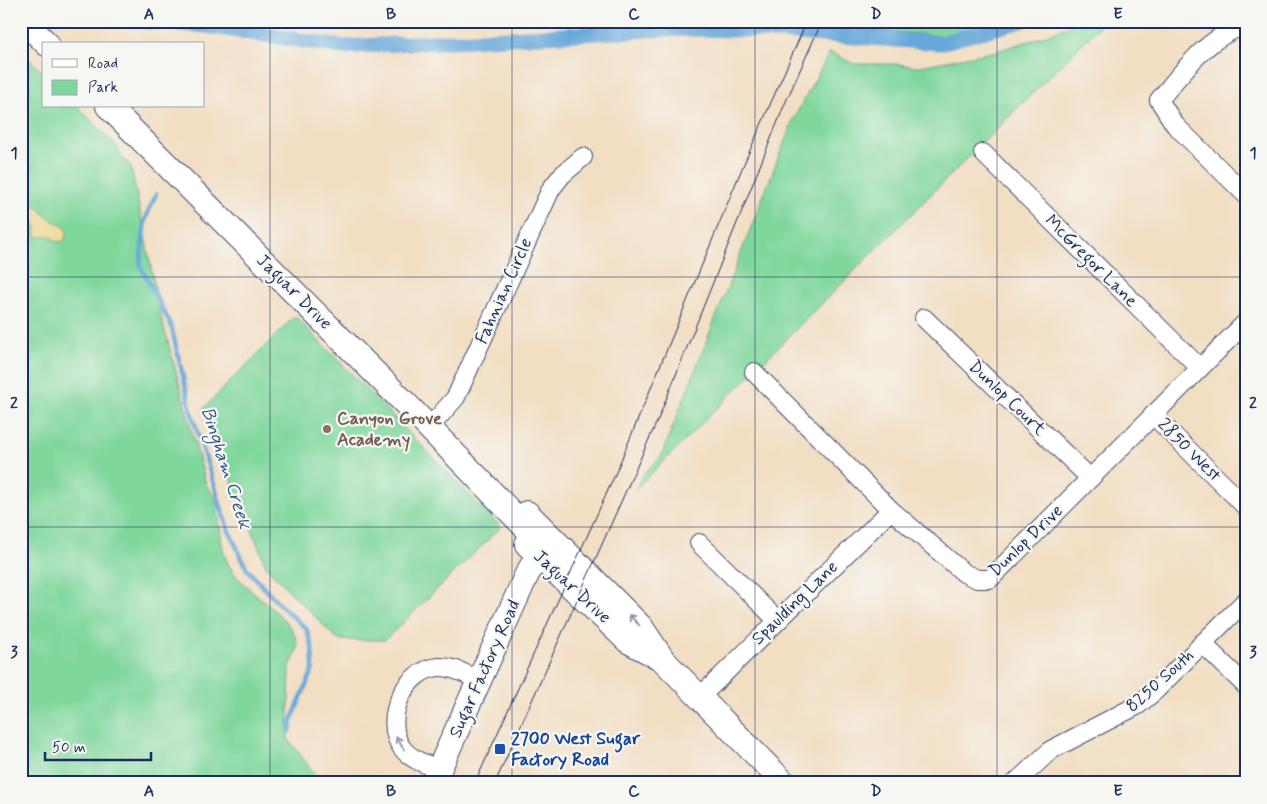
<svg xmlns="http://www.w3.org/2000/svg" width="1267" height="804" font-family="Mynerve,sans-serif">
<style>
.green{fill:#7fd79c;stroke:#4d837d}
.sand{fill:#eeda9e;stroke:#84847e}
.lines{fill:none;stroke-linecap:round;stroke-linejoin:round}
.stream{stroke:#66a7d9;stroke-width:4.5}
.canal{stroke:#66a7d9;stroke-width:15}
.street-casing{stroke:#3b496d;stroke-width:20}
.secondary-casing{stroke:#3b496d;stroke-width:26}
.street{stroke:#fff;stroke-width:18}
.secondary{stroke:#fff;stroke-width:24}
.tram{stroke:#1b2f5e;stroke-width:1}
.oneway{stroke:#8d97ae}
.grid{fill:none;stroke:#1b2f5e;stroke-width:1;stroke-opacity:0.55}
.education-dot{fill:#8d6e63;stroke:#f6f6f2;stroke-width:2}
.transit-dot{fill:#1a4fb4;stroke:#f6f6f2;stroke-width:2}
.labels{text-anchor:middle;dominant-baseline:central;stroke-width:4.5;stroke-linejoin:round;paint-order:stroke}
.street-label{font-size:18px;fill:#1b2f5e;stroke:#f6f6f2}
.education-label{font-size:18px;font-weight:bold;fill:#785e54;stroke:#f6f6f2;text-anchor:start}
.transit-label{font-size:18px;font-weight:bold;fill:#164399;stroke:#f6f6f2;text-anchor:start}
.water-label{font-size:19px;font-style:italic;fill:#355989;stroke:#f6f6f2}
.neatline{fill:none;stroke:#1b2f5e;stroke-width:2}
.grid-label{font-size:16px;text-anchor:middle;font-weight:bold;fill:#1b2f5e}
</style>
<rect width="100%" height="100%" fill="#f6f6f2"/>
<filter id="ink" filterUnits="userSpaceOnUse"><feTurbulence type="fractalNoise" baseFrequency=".02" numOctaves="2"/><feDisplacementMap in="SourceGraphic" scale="10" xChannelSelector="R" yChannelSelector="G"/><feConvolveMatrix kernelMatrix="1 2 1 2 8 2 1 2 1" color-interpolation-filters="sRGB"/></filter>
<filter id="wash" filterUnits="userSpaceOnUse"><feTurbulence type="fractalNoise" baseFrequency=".0096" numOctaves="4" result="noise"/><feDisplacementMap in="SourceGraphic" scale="20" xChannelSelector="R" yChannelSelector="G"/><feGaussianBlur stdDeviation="1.12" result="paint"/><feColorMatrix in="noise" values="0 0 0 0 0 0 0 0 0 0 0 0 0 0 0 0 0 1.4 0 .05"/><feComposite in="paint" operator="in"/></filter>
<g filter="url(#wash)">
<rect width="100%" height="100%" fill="#f2dec3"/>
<g class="green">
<path d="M832,21H995L944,36L830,27Z"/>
<path d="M1081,21H1105L636,489L643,474L661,457L793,120L830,52L854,64H898L915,67L993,52L1039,38Z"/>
<path d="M21,51L44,74V106H77L118,147L121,156L131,167L160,312L206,484C209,490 216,497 217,504C222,528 218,552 234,573C249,593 296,620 297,644C298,651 294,659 290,665L288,739L322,783H21Z"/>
<path d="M295,316L501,527L385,640H338L267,568L203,409Z"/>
</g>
<path class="sand" d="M30,206H36L47,217L66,228L67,234L63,242L56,241L50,236L36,237V224L27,216V210Z"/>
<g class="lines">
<path class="stream" d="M156,194L145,220L140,265L171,325L191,411L228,529L247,569L281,606L306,628L312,646L313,669L292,719L290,731"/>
<path class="canal" d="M135,21L206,26L343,47L670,29L753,30L940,43L1022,21"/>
</g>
</g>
<g filter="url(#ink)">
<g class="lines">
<defs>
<g id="street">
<path d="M1246,26C1209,34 1182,73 1159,100L1175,125L1246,195"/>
<path d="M983,153L1200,368"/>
<path d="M924,318L1090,478"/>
<path d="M754,372L891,510L964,573L977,579H990L1246,322"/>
<path d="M1153,415L1246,507"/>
<path d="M429,428L456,397L551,189L562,175L583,157"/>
<path d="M699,543L778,621"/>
<path d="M1202,643L1246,686"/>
<path d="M700,697L891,510"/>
<path d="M439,769C426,764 411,760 402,748C382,721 404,669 439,667C453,666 467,675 479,680"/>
<path d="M1015,783L1051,750L1138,705L1156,690L1246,600"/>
</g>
<g id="secondary">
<path d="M24,21L47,44"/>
<path d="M108,106L406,404L531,533L538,556"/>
<path d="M527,513L641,627L663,660L784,783"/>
<path d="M527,544L628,641L658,657"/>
<path d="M433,783L527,574L538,556"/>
</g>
</defs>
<use href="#street" class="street-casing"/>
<use href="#secondary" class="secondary-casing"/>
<use href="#street" class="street"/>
<use href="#secondary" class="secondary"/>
<g class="tram">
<path d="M475,783L614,477L743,166L807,21"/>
<path d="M495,783L659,417L784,106L822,21"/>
</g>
</g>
<defs><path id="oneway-shaft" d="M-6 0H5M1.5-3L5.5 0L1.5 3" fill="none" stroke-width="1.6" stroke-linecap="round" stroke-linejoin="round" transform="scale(1.25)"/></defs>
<g class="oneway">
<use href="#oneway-shaft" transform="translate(634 620) rotate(-135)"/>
<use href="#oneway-shaft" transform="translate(400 743) rotate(-121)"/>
</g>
</g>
<path class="grid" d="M270,21V783M512,21V783M755,21V783M997,21V783M21,277H1246M21,527H1246"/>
<circle class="education-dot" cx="327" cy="429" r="5"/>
<rect class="transit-dot" x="494" y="743" width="12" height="12" rx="2.5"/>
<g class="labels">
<g class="street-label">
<text transform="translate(1091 261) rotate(45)">McGregor Lane</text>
<text transform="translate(504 291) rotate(-66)">Fahnian Circle</text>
<text transform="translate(294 292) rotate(45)">Jaguar Drive</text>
<text transform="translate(1007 398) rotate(44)">Dunlop Court</text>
<text transform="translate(1189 450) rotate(45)">2850 West</text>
<text transform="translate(1026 541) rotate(-44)">Dunlop Drive</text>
<text transform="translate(572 587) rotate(43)">Jaguar Drive</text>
<text transform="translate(795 603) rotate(-44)">Spaulding Lane</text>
<text transform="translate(485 669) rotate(-66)">Sugar Factory Road</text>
<text transform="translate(1160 681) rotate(-42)">8250 South</text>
</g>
<g class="education-label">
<text x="337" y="419">Canyon Grove<tspan x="337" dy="21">Academy</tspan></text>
</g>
<g class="transit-label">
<text x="511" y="739">2700 West Sugar<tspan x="511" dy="21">Factory Road</tspan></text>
</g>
<g class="water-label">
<text transform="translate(226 468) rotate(72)">Bingham Creek</text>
</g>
</g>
<rect width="1267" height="804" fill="none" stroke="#f6f6f2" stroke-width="55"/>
<rect x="42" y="42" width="162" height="65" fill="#f6f6f2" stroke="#9ea6b7"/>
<rect x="52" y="59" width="25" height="8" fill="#ffffff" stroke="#9ea6b7"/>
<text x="88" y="68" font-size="15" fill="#1b2f5e">Road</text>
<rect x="52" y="80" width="25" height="15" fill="#7fd79c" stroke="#9ea6b7"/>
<text x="88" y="92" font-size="15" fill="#1b2f5e">Park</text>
<path d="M45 752v8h106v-8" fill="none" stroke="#1b2f5e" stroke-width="2.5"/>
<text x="52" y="752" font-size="15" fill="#1b2f5e" stroke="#f6f6f2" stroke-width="4" paint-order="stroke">50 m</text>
<rect x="28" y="28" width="1212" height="748" class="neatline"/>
<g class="grid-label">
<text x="149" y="19">A</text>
<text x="391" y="19">B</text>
<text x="634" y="19">C</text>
<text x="876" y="19">D</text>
<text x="1118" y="19">E</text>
<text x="14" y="158">1</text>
<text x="1253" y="158">1</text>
<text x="14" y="408">2</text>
<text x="1253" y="408">2</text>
<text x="14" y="657">3</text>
<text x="1253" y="657">3</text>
<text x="149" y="796">A</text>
<text x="391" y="796">B</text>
<text x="634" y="796">C</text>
<text x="876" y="796">D</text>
<text x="1118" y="796">E</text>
</g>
</svg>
